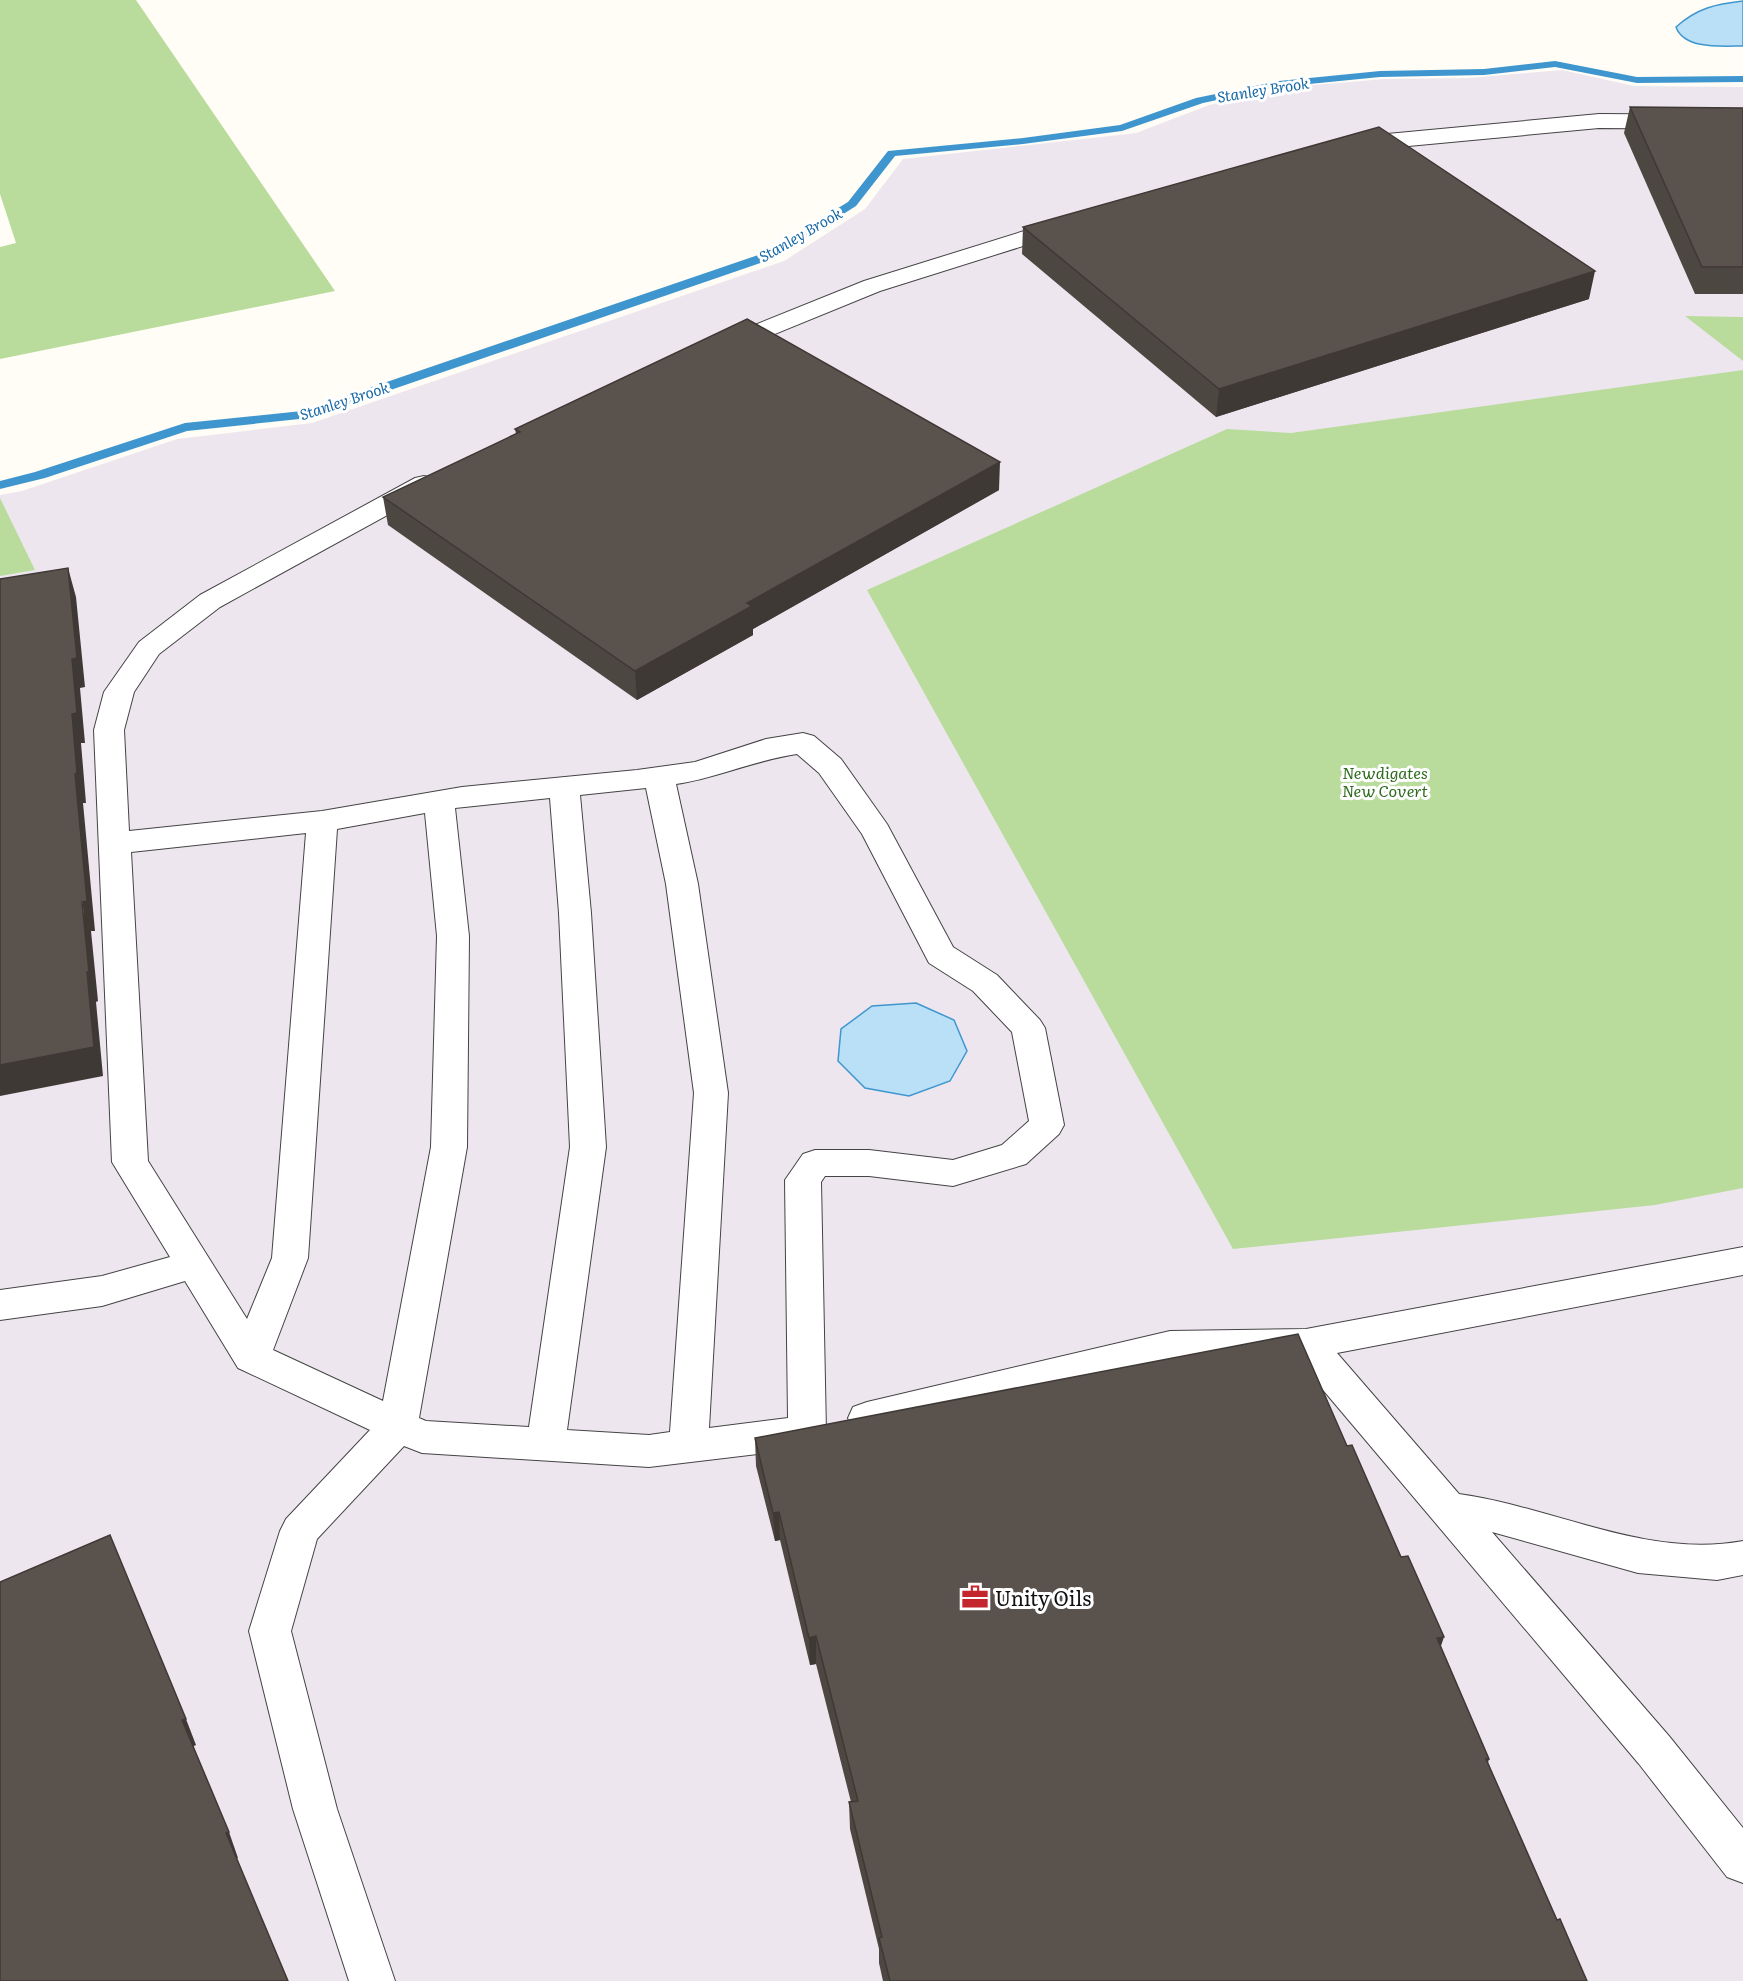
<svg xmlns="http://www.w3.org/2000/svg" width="1743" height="1981" font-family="Literata,serif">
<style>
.industrial{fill:#eee6ef}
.forest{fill:#b9dc9c}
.water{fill:#b9e0f7;stroke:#3f96cf;stroke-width:1.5}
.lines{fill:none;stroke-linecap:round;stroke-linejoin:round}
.stream{fill:#3f96cf;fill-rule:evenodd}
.lane-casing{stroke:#444;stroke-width:2}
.lane{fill:#fff;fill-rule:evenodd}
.wall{fill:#4d4742}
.shaded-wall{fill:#3f3936}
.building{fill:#5a524d;stroke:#3f3936;stroke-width:1.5}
.labels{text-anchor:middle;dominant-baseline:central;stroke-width:6;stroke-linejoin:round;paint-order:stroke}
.far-water-label{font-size:15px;font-style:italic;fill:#1768a6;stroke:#fff}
.park-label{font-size:16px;font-style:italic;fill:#2f6b1f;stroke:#fff}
.near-poi-label{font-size:20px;fill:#111;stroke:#fff;text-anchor:start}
</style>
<rect width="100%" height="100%" fill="#fffdf5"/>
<path class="industrial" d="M1562,70L1634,86L1743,87V1981H0V495L22,491L177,439L312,423L784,261L865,209L903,159L1136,133L1209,105L1291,87L1384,79L1469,78Z"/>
<g class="forest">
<path d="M0,0H136L335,291L0,359V247L16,243L0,194Z"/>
<path d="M1685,316L1743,317V361Z"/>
<path d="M1743,370V1188L1655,1205L1233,1249L867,590L1227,429L1291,433Z"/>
<path d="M0,498L35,570L0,576Z"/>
</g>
<g class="water">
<path d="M1743,1V46C1723,46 1684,50 1676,27C1697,8 1716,4 1743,1Z"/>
<path d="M916,1003L954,1020L967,1051L950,1081L909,1096L865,1088L838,1061L841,1029L872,1006Z"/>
</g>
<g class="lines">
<path class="stream" d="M1555,61L1637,77L1743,76V82L1637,83L1555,67L1484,75L1380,77L1279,87L1203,103L1122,131L1023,144L895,156L856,206L772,259L309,418L187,431L45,478L0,489V481L35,472L185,423L302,411L764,253L848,202L888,151L1023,138L1120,125L1196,98L1279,81L1380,71L1484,69Z"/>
<defs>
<g id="lane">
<path d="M1599,114L1743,115V129L1599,128L1355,151L1347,149L1344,144L1347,139L1355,137Z"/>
<path d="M1066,218L1074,220L1078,225L1074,230L880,291L733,351L724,353L715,351L712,346L715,341L864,281Z"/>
<path d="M424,476L433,478L437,484L433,490L220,607L159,654L134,692L124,730L129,831L322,811L462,787L637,770L695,762L766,739L803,733L814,736L841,759L887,824L953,947L997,975L1040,1020L1045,1028L1064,1125L1059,1134L1026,1164L953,1186L869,1176H825L821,1182L826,1432L821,1443L807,1448L649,1467L422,1453L404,1446L317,1539L291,1631L337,1809L395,1981H349L293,1809L249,1631L280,1531L286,1519L370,1430L238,1368L185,1281L102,1306L0,1320V1290L102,1276L170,1257L112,1162L94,730L104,692L139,642L200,595L415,478ZM797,754L819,773L862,834L929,963L973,991L1012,1032L1029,1121L1002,1145L953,1160L869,1150H815L803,1154L785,1180L788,1418L709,1428L728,1093L698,884L676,784C717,778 755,760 797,754ZM646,788L666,884L694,1093L670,1432L649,1435L567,1430L606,1147L591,913L580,795ZM550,798L559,913L570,1147L529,1427L426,1421L419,1418L467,1147L469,936L455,808ZM425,813L437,936L431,1147L383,1401L273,1350L308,1258L337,829ZM306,833L272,1258L247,1319L148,1161L131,852Z"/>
<path d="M1743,1247V1275L1337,1353L1459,1494C1553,1507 1647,1559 1743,1541V1575L1717,1580L1638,1573L1492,1532L1669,1736L1743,1828V1883L1727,1877L1639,1764L1297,1359L1170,1361L867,1434L853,1429L848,1418L853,1407L867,1402L1170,1331L1306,1329Z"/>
</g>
</defs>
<use href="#lane" class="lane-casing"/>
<use href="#lane" class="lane"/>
</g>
<g class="wall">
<path d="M1630,107L1743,108V294H1695L1624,133Z"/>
<path d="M1023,227L1589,299L1216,417L1022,254Z"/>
<path d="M515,429L999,490L753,629V635L637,700L388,525L383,497L516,434Z"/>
<path d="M755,1438L1347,1446L1441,1647L1489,1759L1488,1763L1557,1920L1587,1981H883L879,1963V1949L850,1829L849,1802H851L816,1664L810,1665L780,1540L775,1541L756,1466Z"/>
</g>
<g class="shaded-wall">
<path d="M1595,271L1589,299L1216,417L1219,389Z"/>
<path d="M1000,462L999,490L753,629V635L637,700L635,671L747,603Z"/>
<path d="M68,568L76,597L85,687L80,688L85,743H81L86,803H83L95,931H91L98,1001L96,1002L103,1076L0,1096V1065L87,972L75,774L72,714V659Z"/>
<path d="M779,1512L780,1540L775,1541L773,1513Z"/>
<path d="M816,1636V1664L810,1665L809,1638Z"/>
<path d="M1444,1637L1435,1664L1437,1638Z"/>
<path d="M186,1719L196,1745L192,1747L182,1720Z"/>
<path d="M229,1832L238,1858L236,1859L226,1833Z"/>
</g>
<g class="building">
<path d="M1630,107L1743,108V267H1702Z"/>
<path d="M1379,127L1595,271L1219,389L1023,227Z"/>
<path d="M747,319L1000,462L747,603L752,606L635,671L383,497L520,432L515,429Z"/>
<path d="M68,568L77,658L72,659L77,713L72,714L77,773L75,774L87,901L82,902L89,972H87L94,1047L0,1065V579Z"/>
<path d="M1298,1334L1347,1446L1352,1445L1401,1557L1408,1556L1444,1637L1437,1638L1489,1759H1486L1557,1920L1560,1919L1587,1981H890L879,1938L882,1937L849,1802L858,1801L816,1636L809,1638L779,1512L773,1513L755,1438Z"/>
<path d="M110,1535L186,1719L182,1720L229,1832L226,1833L288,1981H0V1582Z"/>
</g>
<defs>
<symbol id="office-bare" viewBox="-9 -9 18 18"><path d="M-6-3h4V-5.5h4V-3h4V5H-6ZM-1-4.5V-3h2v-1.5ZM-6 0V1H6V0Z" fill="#c4262e" stroke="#fff" stroke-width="2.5" paint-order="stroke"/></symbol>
</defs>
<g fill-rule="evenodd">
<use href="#office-bare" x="956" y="1578" width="38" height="38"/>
</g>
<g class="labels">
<g class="far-water-label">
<text transform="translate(1263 89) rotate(-9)">Stanley Brook</text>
<text transform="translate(800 234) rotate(-30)">Stanley Brook</text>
<text transform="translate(344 400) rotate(-18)">Stanley Brook</text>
</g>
<g class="park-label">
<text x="1385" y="772">Newdigates<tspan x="1385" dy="18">New Covert</tspan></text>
</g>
<g class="near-poi-label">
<text x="995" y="1597">Unity Oils</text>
</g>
</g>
</svg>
